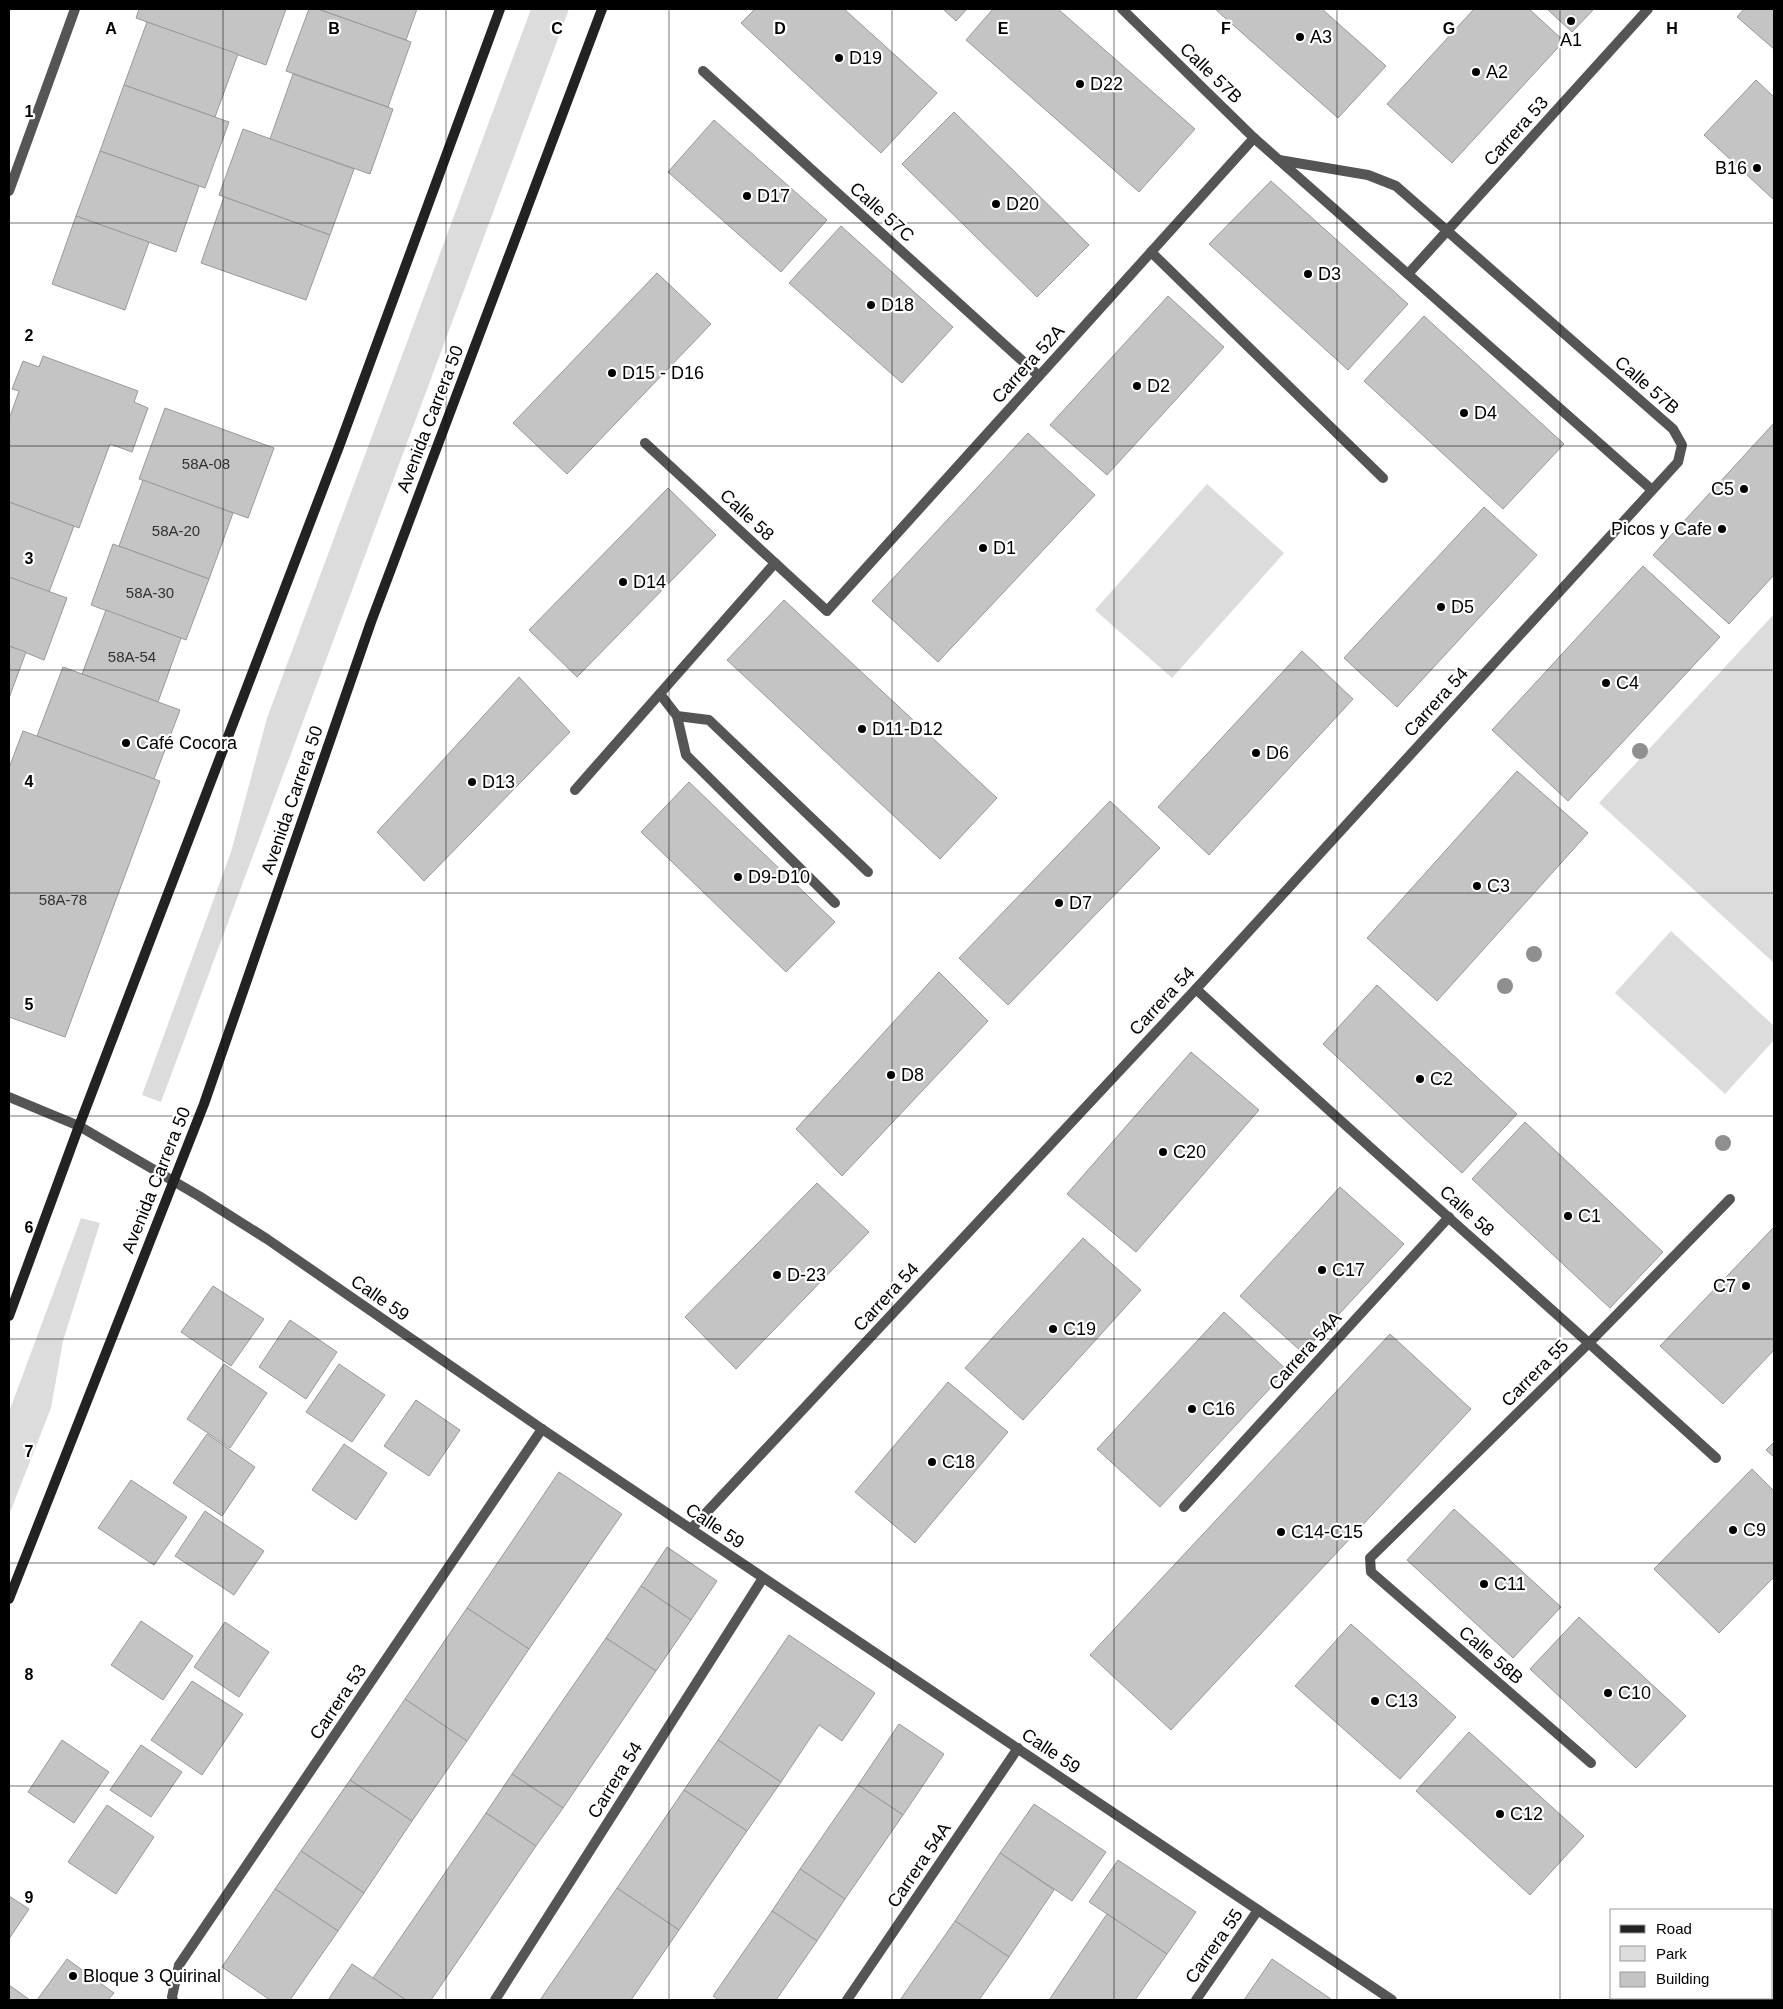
<svg xmlns="http://www.w3.org/2000/svg" width="1783" height="2009" font-family="Helvetica,sans-serif">
<style>
.green{fill:#dcdcdc}
.building{fill:#c4c4c4;stroke:#999}
.lines{fill:none;stroke-linecap:round;stroke-linejoin:round}
.lane{stroke:#555;stroke-width:10}
.street{stroke:#555;stroke-width:10}
.secondary{stroke:#222;stroke-width:10}
.tree{fill:#8f8f8f}
.grid{fill:none;stroke:#000;stroke-width:1;stroke-opacity:0.55}
.poi-dot{fill:#000;stroke:#fff;stroke-width:2}
.labels{text-anchor:middle;dominant-baseline:central;stroke-width:4.5;stroke-linejoin:round;paint-order:stroke}
.number-label{font-size:15px;fill:#313131}
.poi-label{font-size:18px;fill:#000;stroke:#fff;text-anchor:start}
.street-label{font-size:18px;fill:#000;stroke:#fff}
.grid-label{font-size:16px;text-anchor:middle;font-weight:bold;fill:#000;stroke:#fff;stroke-width:4.5;stroke-linejoin:round;paint-order:stroke}
</style>
<rect width="100%" height="100%" fill="#fff"/>
<g class="green">
<path d="M531,9H569L161,1102L142,1095L231,852L267,718Z"/>
<path d="M1207,484L1284,553L1172,678L1095,610Z"/>
<path d="M1774,614V963L1599,803Z"/>
<path d="M1671,931L1774,1026V1040L1725,1094L1615,993Z"/>
<path d="M81,1218L100,1223L63,1341L51,1408L9,1515V1412Z"/>
</g>
<g class="building">
<path d="M139,9H286L266,65L136,18Z"/>
<path d="M309,9H318L411,42L388,107L286,71Z"/>
<path d="M318,9H417L406,40Z"/>
<path d="M755,9H844L937,93L881,153L741,23Z"/>
<path d="M943,9H967L956,21Z"/>
<path d="M993,9H1058L1195,129L1139,192L966,40Z"/>
<path d="M1215,9H1322L1386,66L1338,118Z"/>
<path d="M1474,9H1529L1564,41L1452,163L1387,104Z"/>
<path d="M1547,9H1594L1572,32Z"/>
<path d="M1744,9H1774V49L1737,17Z"/>
<path d="M147,22L238,54L215,117L124,85Z"/>
<path d="M293,74L393,109L370,174L270,139Z"/>
<path d="M1756,80L1774,97V200L1704,135Z"/>
<path d="M124,85L229,122L205,188L100,151Z"/>
<path d="M954,112L1089,245L1037,297L902,164Z"/>
<path d="M714,120L827,220L781,272L668,172Z"/>
<path d="M243,129L354,169L330,235L219,195Z"/>
<path d="M100,151L199,186L176,252L76,216Z"/>
<path d="M1271,181L1408,304L1348,370L1209,244Z"/>
<path d="M224,197L330,235L306,300L201,263Z"/>
<path d="M76,216L149,242L125,310L52,284Z"/>
<path d="M841,226L953,327L902,383L789,283Z"/>
<path d="M657,273L711,324L567,474L513,423Z"/>
<path d="M1168,296L1224,347L1107,475L1050,425Z"/>
<path d="M1424,316L1564,444L1503,509L1364,381Z"/>
<path d="M43,356L138,391L134,402L148,408L132,452L110,444L79,528L9,502V419L19,391L12,389L23,361L39,367Z"/>
<path d="M165,408L274,448L248,518L139,479Z"/>
<path d="M1774,423V575L1729,624L1653,555Z"/>
<path d="M1028,433L1095,495L938,662L872,601Z"/>
<path d="M143,480L233,513L209,579L119,546Z"/>
<path d="M668,488L716,535L577,677L529,630Z"/>
<path d="M9,502L74,526L49,592L9,577Z"/>
<path d="M1484,507L1537,555L1397,707L1344,658Z"/>
<path d="M113,544L209,579L186,640L91,605Z"/>
<path d="M1643,566L1720,637L1568,801L1492,730Z"/>
<path d="M9,577L67,598L44,660L9,646Z"/>
<path d="M784,600L997,798L940,859L727,660Z"/>
<path d="M106,610L181,638L158,702L82,674Z"/>
<path d="M9,646L26,652L9,698Z"/>
<path d="M1302,651L1353,699L1209,855L1158,807Z"/>
<path d="M63,667L180,710L154,779L37,736Z"/>
<path d="M519,677L570,732L424,881L377,832Z"/>
<path d="M23,731L160,781L65,1037L9,1017V768Z"/>
<path d="M1517,771L1588,833L1437,1001L1367,938Z"/>
<path d="M689,782L835,922L786,972L641,832Z"/>
<path d="M1110,801L1160,848L1008,1005L959,958Z"/>
<path d="M939,972L988,1021L842,1176L796,1129Z"/>
<path d="M1377,985L1517,1114L1462,1173L1323,1044Z"/>
<path d="M1191,1052L1259,1110L1136,1252L1067,1194Z"/>
<path d="M1525,1122L1663,1252L1610,1308L1472,1179Z"/>
<path d="M817,1183L869,1232L736,1369L685,1317Z"/>
<path d="M1340,1187L1404,1244L1303,1353L1240,1296Z"/>
<path d="M1774,1227V1350L1723,1404L1660,1346Z"/>
<path d="M1083,1238L1141,1290L1023,1420L965,1368Z"/>
<path d="M213,1286L264,1319L231,1366L181,1332Z"/>
<path d="M1224,1312L1287,1370L1160,1507L1097,1449Z"/>
<path d="M290,1320L337,1352L306,1399L259,1367Z"/>
<path d="M1390,1334L1471,1409L1171,1730L1090,1655Z"/>
<path d="M224,1364L267,1393L230,1448L187,1419Z"/>
<path d="M339,1364L385,1395L352,1442L306,1412Z"/>
<path d="M948,1382L1008,1432L915,1543L855,1492Z"/>
<path d="M416,1400L460,1430L429,1476L384,1446Z"/>
<path d="M207,1434L255,1467L222,1516L173,1483Z"/>
<path d="M1774,1442V1457L1766,1450Z"/>
<path d="M344,1444L387,1473L356,1520L312,1490Z"/>
<path d="M1752,1469L1774,1491V1577L1719,1633L1654,1569Z"/>
<path d="M559,1472L622,1514L529,1649L467,1608Z"/>
<path d="M131,1480L187,1517L154,1565L98,1528Z"/>
<path d="M1454,1509L1561,1607L1513,1658L1407,1560Z"/>
<path d="M205,1511L264,1551L234,1595L175,1556Z"/>
<path d="M667,1547L717,1581L691,1620L641,1586Z"/>
<path d="M641,1586L691,1620L656,1671L606,1638Z"/>
<path d="M467,1608L529,1649L467,1741L405,1699Z"/>
<path d="M1579,1617L1686,1716L1636,1768L1530,1669Z"/>
<path d="M141,1621L193,1656L163,1700L111,1665Z"/>
<path d="M225,1622L269,1652L239,1697L194,1667Z"/>
<path d="M1351,1624L1456,1717L1400,1779L1295,1686Z"/>
<path d="M789,1635L875,1693L842,1741L819,1725L781,1782L718,1740Z"/>
<path d="M606,1638L656,1671L563,1808L512,1774Z"/>
<path d="M192,1681L243,1714L202,1775L151,1740Z"/>
<path d="M405,1699L467,1741L412,1821L350,1780Z"/>
<path d="M899,1724L944,1754L903,1815L858,1785Z"/>
<path d="M1469,1732L1584,1836L1530,1895L1416,1791Z"/>
<path d="M62,1740L109,1772L74,1823L28,1792Z"/>
<path d="M718,1740L781,1782L747,1831L684,1790Z"/>
<path d="M141,1745L182,1772L151,1817L110,1790Z"/>
<path d="M512,1774L563,1808L536,1846L486,1813Z"/>
<path d="M350,1780L412,1821L364,1893L301,1851Z"/>
<path d="M858,1785L903,1815L845,1899L800,1869Z"/>
<path d="M684,1790L747,1831L679,1930L617,1888Z"/>
<path d="M1034,1804L1106,1852L1072,1901L1000,1853Z"/>
<path d="M107,1805L154,1837L116,1894L68,1862Z"/>
<path d="M486,1813L536,1846L431,2000H406L373,1978Z"/>
<path d="M301,1851L364,1893L338,1931L275,1889Z"/>
<path d="M1000,1853L1054,1890L1009,1957L955,1921Z"/>
<path d="M1118,1860L1196,1912L1167,1954L1089,1902Z"/>
<path d="M800,1869L845,1899L817,1941L772,1911Z"/>
<path d="M617,1888L679,1930L631,2000H540Z"/>
<path d="M275,1889L338,1931L290,2000H270L222,1967Z"/>
<path d="M9,1896L29,1909L9,1939Z"/>
<path d="M772,1911L817,1941L776,2000H719L713,1996Z"/>
<path d="M1107,1914L1167,1954L1135,2000H1049Z"/>
<path d="M955,1921L1009,1957L979,2000H900Z"/>
<path d="M67,1959L114,1993L108,2000H37Z"/>
<path d="M1272,1959L1331,1999L1330,2000H1244Z"/>
<path d="M352,1964L406,2000H328Z"/>
<path d="M9,1985L30,2000H9Z"/>
</g>
<g class="lines">
<g class="lane">
<path d="M703,71L1039,376"/>
<path d="M1151,252L1383,478"/>
<path d="M645,443L827,611L1254,138"/>
<path d="M660,694L677,716L709,720L868,872"/>
<path d="M677,716L686,755L835,903"/>
<path d="M575,790L775,563"/>
<path d="M1184,1507L1449,1217"/>
<path d="M1591,1763L1371,1572L1370,1558L1590,1342L1730,1199"/>
</g>
<g class="street">
<path d="M1122,9L1254,138L1652,490"/>
<path d="M9,191L75,9"/>
<path d="M1408,274L1648,9"/>
<path d="M1196,989C1367,1147 1543,1300 1716,1458"/>
<path d="M9,1097L79,1126L199,1196L267,1239L542,1429L1392,2000"/>
<path d="M691,1529L1196,989L1678,462L1682,445L1673,429L1396,186L1368,175L1279,160"/>
<path d="M173,2000L172,1997L179,1965L542,1429"/>
<path d="M495,2000L763,1578"/>
<path d="M847,2000L1018,1748"/>
<path d="M1196,2000L1258,1910"/>
</g>
<g class="secondary">
<path d="M9,1316L79,1126L340,444L500,9"/>
<path d="M9,1599L204,1104L371,622L602,9"/>
</g>
</g>
<g class="tree">
<circle cx="1640" cy="751" r="8"/>
<circle cx="1534" cy="954" r="8"/>
<circle cx="1505" cy="986" r="8"/>
<circle cx="1723" cy="1143" r="8"/>
</g>
<path class="grid" d="M223,9V2000M446,9V2000M669,9V2000M892,9V2000M1114,9V2000M1337,9V2000M1560,9V2000M9,223H1774M9,446H1774M9,670H1774M9,893H1774M9,1116H1774M9,1339H1774M9,1563H1774M9,1786H1774"/>
<g class="poi-dot">
<circle cx="1571" cy="21" r="5"/>
<circle cx="1300" cy="37" r="5"/>
<circle cx="839" cy="58" r="5"/>
<circle cx="1476" cy="72" r="5"/>
<circle cx="1080" cy="84" r="5"/>
<circle cx="1757" cy="168" r="5"/>
<circle cx="747" cy="196" r="5"/>
<circle cx="996" cy="204" r="5"/>
<circle cx="1308" cy="274" r="5"/>
<circle cx="871" cy="305" r="5"/>
<circle cx="612" cy="373" r="5"/>
<circle cx="1137" cy="386" r="5"/>
<circle cx="1464" cy="413" r="5"/>
<circle cx="1744" cy="489" r="5"/>
<circle cx="1722" cy="529" r="5"/>
<circle cx="983" cy="548" r="5"/>
<circle cx="623" cy="582" r="5"/>
<circle cx="1441" cy="607" r="5"/>
<circle cx="1606" cy="683" r="5"/>
<circle cx="862" cy="729" r="5"/>
<circle cx="126" cy="743" r="5"/>
<circle cx="1256" cy="753" r="5"/>
<circle cx="472" cy="782" r="5"/>
<circle cx="738" cy="877" r="5"/>
<circle cx="1477" cy="886" r="5"/>
<circle cx="1059" cy="903" r="5"/>
<circle cx="891" cy="1075" r="5"/>
<circle cx="1420" cy="1079" r="5"/>
<circle cx="1163" cy="1152" r="5"/>
<circle cx="1568" cy="1216" r="5"/>
<circle cx="1322" cy="1270" r="5"/>
<circle cx="777" cy="1275" r="5"/>
<circle cx="1746" cy="1286" r="5"/>
<circle cx="1053" cy="1329" r="5"/>
<circle cx="1192" cy="1409" r="5"/>
<circle cx="932" cy="1462" r="5"/>
<circle cx="1733" cy="1530" r="5"/>
<circle cx="1281" cy="1532" r="5"/>
<circle cx="1484" cy="1584" r="5"/>
<circle cx="1608" cy="1693" r="5"/>
<circle cx="1375" cy="1701" r="5"/>
<circle cx="1500" cy="1814" r="5"/>
<circle cx="73" cy="1976" r="5"/>
</g>
<g class="labels">
<g class="number-label">
<text x="206" y="463">58A-08</text>
<text x="176" y="530">58A-20</text>
<text x="150" y="592">58A-30</text>
<text x="132" y="656">58A-54</text>
<text x="63" y="899">58A-78</text>
</g>
<g class="poi-label">
<text x="1310" y="37">A3</text>
<text x="1571" y="40" text-anchor="middle">A1</text>
<text x="849" y="58">D19</text>
<text x="1486" y="72">A2</text>
<text x="1090" y="84">D22</text>
<text x="1747" y="168" text-anchor="end">B16</text>
<text x="757" y="196">D17</text>
<text x="1006" y="204">D20</text>
<text x="1318" y="274">D3</text>
<text x="881" y="305">D18</text>
<text x="622" y="373">D15 - D16</text>
<text x="1147" y="386">D2</text>
<text x="1474" y="413">D4</text>
<text x="1734" y="489" text-anchor="end">C5</text>
<text x="1712" y="529" text-anchor="end">Picos y Cafe</text>
<text x="993" y="548">D1</text>
<text x="633" y="582">D14</text>
<text x="1451" y="607">D5</text>
<text x="1616" y="683">C4</text>
<text x="872" y="729">D11-D12</text>
<text x="136" y="743">Café Cocora</text>
<text x="1266" y="753">D6</text>
<text x="482" y="782">D13</text>
<text x="748" y="877">D9-D10</text>
<text x="1487" y="886">C3</text>
<text x="1069" y="903">D7</text>
<text x="901" y="1075">D8</text>
<text x="1430" y="1079">C2</text>
<text x="1173" y="1152">C20</text>
<text x="1578" y="1216">C1</text>
<text x="1332" y="1270">C17</text>
<text x="787" y="1275">D-23</text>
<text x="1736" y="1286" text-anchor="end">C7</text>
<text x="1063" y="1329">C19</text>
<text x="1202" y="1409">C16</text>
<text x="942" y="1462">C18</text>
<text x="1743" y="1530">C9</text>
<text x="1291" y="1532">C14-C15</text>
<text x="1494" y="1584">C11</text>
<text x="1618" y="1693">C10</text>
<text x="1385" y="1701">C13</text>
<text x="1510" y="1814">C12</text>
<text x="83" y="1976">Bloque 3 Quirinal</text>
</g>
<g class="street-label">
<text transform="translate(1211 73) rotate(44)">Calle 57B</text>
<text transform="translate(1516 131) rotate(-48)">Carrera 53</text>
<text transform="translate(882 212) rotate(42)">Calle 57C</text>
<text transform="translate(1028 364) rotate(-48)">Carrera 52A</text>
<text transform="translate(1647 385) rotate(41)">Calle 57B</text>
<text transform="translate(430 419) rotate(-69)">Avenida Carrera 50</text>
<text transform="translate(747 515) rotate(43)">Calle 58</text>
<text transform="translate(1436 702) rotate(-48)">Carrera 54</text>
<text transform="translate(292 800) rotate(-71)">Avenida Carrera 50</text>
<text transform="translate(1162 1001) rotate(-47)">Carrera 54</text>
<text transform="translate(156 1180) rotate(-68)">Avenida Carrera 50</text>
<text transform="translate(1467 1211) rotate(42)">Calle 58</text>
<text transform="translate(886 1297) rotate(-47)">Carrera 54</text>
<text transform="translate(380 1298) rotate(35)">Calle 59</text>
<text transform="translate(1305 1351) rotate(-48)">Carrera 54A</text>
<text transform="translate(1535 1373) rotate(-45)">Carrera 55</text>
<text transform="translate(715 1526) rotate(34)">Calle 59</text>
<text transform="translate(1491 1655) rotate(41)">Calle 58B</text>
<text transform="translate(338 1702) rotate(-56)">Carrera 53</text>
<text transform="translate(1051 1751) rotate(34)">Calle 59</text>
<text transform="translate(615 1780) rotate(-58)">Carrera 54</text>
<text transform="translate(919 1865) rotate(-56)">Carrera 54A</text>
<text transform="translate(1214 1946) rotate(-55)">Carrera 55</text>
</g>
</g>
<g class="grid-label">
<text x="111" y="34">A</text>
<text x="334" y="34">B</text>
<text x="557" y="34">C</text>
<text x="780" y="34">D</text>
<text x="1003" y="34">E</text>
<text x="1226" y="34">F</text>
<text x="1449" y="34">G</text>
<text x="1672" y="34">H</text>
<text x="29" y="117">1</text>
<text x="29" y="341">2</text>
<text x="29" y="564">3</text>
<text x="29" y="787">4</text>
<text x="29" y="1010">5</text>
<text x="29" y="1233">6</text>
<text x="29" y="1457">7</text>
<text x="29" y="1680">8</text>
<text x="29" y="1903">9</text>
</g>
<rect width="1783" height="2009" fill="none" stroke="#000000" stroke-width="20"/>
<rect x="1610" y="1909" width="162" height="90" fill="#ffffff" stroke="#999999"/>
<rect x="1620" y="1925" width="25" height="8" fill="#222222" stroke="#999999"/>
<text x="1656" y="1934" font-size="15" fill="#000000">Road</text>
<rect x="1620" y="1946" width="25" height="15" fill="#dcdcdc" stroke="#999999"/>
<text x="1656" y="1959" font-size="15" fill="#000000">Park</text>
<rect x="1620" y="1972" width="25" height="15" fill="#c4c4c4" stroke="#999999"/>
<text x="1656" y="1984" font-size="15" fill="#000000">Building</text>
</svg>
